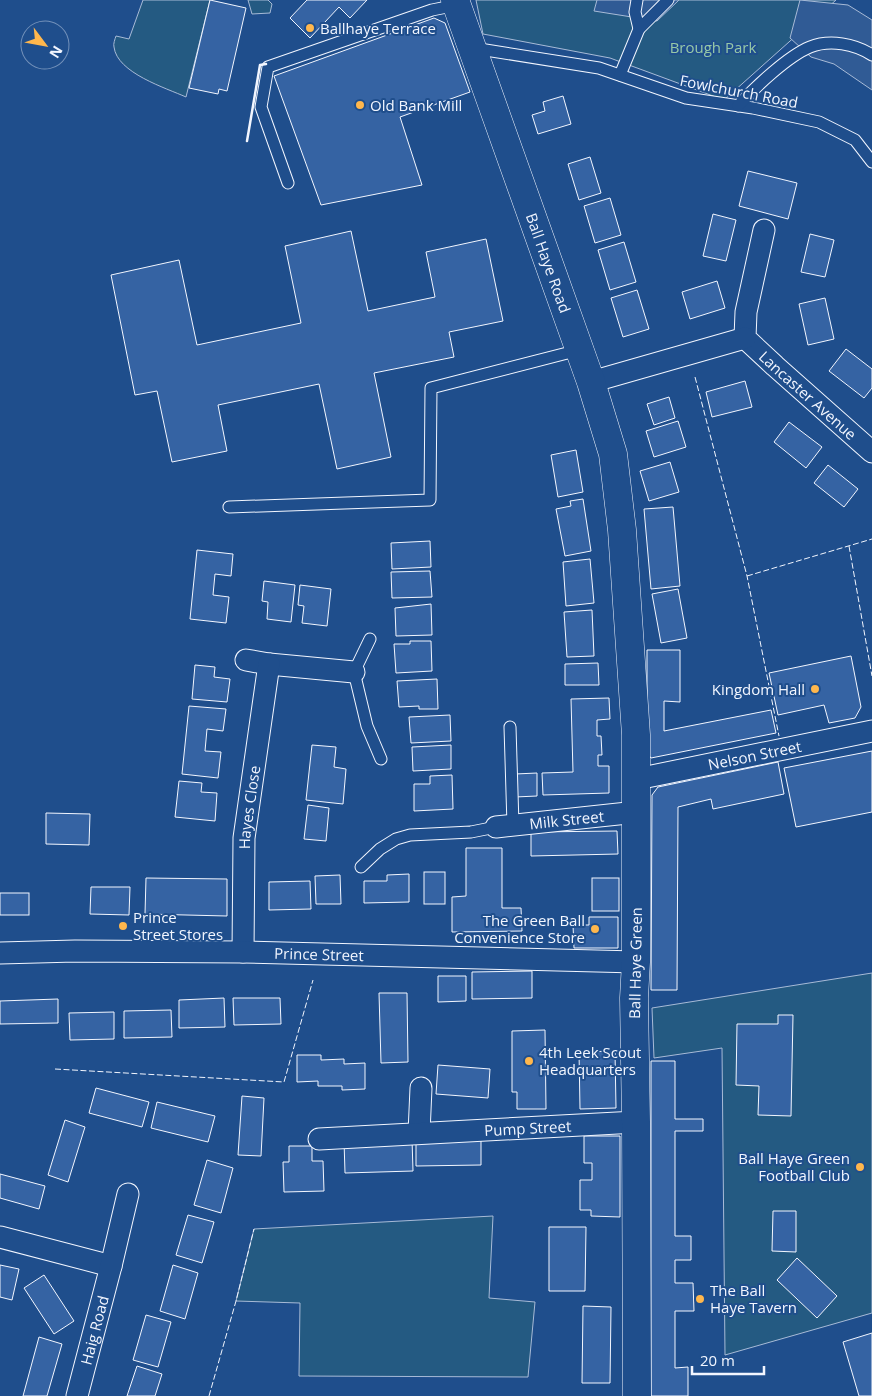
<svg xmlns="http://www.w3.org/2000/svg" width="872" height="1396" font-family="'Open Sans',sans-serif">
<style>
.green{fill:#245a82;stroke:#a8bbd7}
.parking{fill:#305b95;stroke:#a8bbd7}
.building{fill:#3563a3;stroke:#f2f6ff}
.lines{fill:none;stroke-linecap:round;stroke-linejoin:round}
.lane-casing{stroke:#f2f6ff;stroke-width:13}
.street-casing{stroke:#f2f6ff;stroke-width:23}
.secondary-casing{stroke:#f2f6ff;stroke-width:29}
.lane{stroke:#1f4e8c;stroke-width:11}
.street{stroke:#1f4e8c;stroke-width:21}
.secondary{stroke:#1f4e8c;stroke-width:28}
.fence{stroke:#f2f6ff;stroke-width:1;stroke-dasharray:6 2.5;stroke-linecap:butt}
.wall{stroke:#f2f6ff;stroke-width:2.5}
.poi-dot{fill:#ffb74d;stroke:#1f4e8c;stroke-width:2}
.labels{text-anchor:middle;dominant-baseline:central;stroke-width:4;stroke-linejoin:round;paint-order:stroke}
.poi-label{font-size:15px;fill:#f2f6ff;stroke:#1f4e8c;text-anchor:start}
.park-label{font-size:15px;fill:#97c8a6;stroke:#1f4e8c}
.street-label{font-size:15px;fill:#f2f6ff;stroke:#1f4e8c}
</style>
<rect width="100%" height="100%" fill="#1f4e8c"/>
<g class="green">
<path d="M143,0H210L186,97C166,88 117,73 114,47C113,44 115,39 116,36L129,39Z"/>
<path d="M248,0H268L272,4L270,13L252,14Z"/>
<path d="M476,0H836L724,100L610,58L483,34Z"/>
<path d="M872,973V1313L725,1355L722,1048L654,1058L652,1008Z"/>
<path d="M493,1216L489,1298L535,1302L528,1377L299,1376L300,1303L236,1301L254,1229Z"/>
</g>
<g class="parking">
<path d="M597,0H679L657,21L594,11Z"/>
<path d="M800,0L848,5L872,20V90L834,64L811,57L790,38Z"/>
</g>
<g class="building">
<path d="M210,0L246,8L227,91L219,89L218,94L189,88Z"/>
<path d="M307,0H367L350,18L339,7L310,38L290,18Z"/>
<path d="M434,18L445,23L470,92L400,117L422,185L321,205L274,76Z"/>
<path d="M563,96L571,124L538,134L532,115L545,111L543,102Z"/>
<path d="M590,157L601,193L579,200L568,164Z"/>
<path d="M748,171L797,183L788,219L739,206Z"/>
<path d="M610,198L621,235L595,243L584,206Z"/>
<path d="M713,214L736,220L726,261L703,256Z"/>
<path d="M351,231L368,311L435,297L426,252L486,239L503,321L449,332L454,357L374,373L391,457L337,469L319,384L218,405L227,451L172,462L157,391L135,395L111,275L179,260L197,345L301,323L285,246Z"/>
<path d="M810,234L834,240L825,277L801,272Z"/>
<path d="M624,242L636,282L610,290L598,250Z"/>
<path d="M717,281L725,308L690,319L682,292Z"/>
<path d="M637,290L649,329L623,337L611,298Z"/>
<path d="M825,298L834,339L808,345L799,304Z"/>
<path d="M846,349L872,369V388L864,398L829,371Z"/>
<path d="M745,381L752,407L712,417L706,392Z"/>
<path d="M669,397L675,418L654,425L647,404Z"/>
<path d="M678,421L686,447L654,457L646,431Z"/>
<path d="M789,422L822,447L806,468L774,442Z"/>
<path d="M576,450L583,492L558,497L551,455Z"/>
<path d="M670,462L679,492L649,501L640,471Z"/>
<path d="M828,465L858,489L844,507L814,483Z"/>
<path d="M583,499L591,551L565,556L556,509L571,506L570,501Z"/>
<path d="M673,507L680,586L651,589L644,509Z"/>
<path d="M430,541L431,567L392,569L391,543Z"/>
<path d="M197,550L233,554L231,576L215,574L213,595L229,597L226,623L190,619Z"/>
<path d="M590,559L594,603L566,606L563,562Z"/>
<path d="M430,571L432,597L392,598L391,572Z"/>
<path d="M264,581L295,585L291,622L267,619L268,602L262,601Z"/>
<path d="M300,585L331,589L327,626L302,623L304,606L298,605Z"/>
<path d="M678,589L687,638L661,643L652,594Z"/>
<path d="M431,604L432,635L396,636L395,608Z"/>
<path d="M592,610L594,656L567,657L564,612Z"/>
<path d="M410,641H431L432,671L396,673L394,644H410Z"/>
<path d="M647,650H680V702L664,701V731L771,710L776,733L651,758L647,753Z"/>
<path d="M851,656L861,707L855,718L829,723L824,705L778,715L769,673Z"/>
<path d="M598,663L599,685H565V664Z"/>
<path d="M195,665L215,667L214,677L230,679L227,702L192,699Z"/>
<path d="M437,679L438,709H419V706L399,707L397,681Z"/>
<path d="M609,698L610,719L597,720V736H601L602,755H598V766H609V793L543,795L542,773L573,772L571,699Z"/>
<path d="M189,706L226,709L223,731L207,729L205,751L221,752L218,778L182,774Z"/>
<path d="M450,715L451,741L411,743L409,717Z"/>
<path d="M312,745L336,747L334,767L346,769L343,804L306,800Z"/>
<path d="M451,745V769L413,771L412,747Z"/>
<path d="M872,751V812L796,827L784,768Z"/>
<path d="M778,762L784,794L713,809L711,799L678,807L677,990H651L652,795L658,787Z"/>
<path d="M537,773V796L515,797V774Z"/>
<path d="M452,775L453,809L414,811V784H430V776Z"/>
<path d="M179,781L202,783L201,792L217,793L215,821L175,817Z"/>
<path d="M308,805L329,808L326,841L304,839Z"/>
<path d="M46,813L90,814L89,845L46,844Z"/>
<path d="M617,831L618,854L531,856V832Z"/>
<path d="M466,848H502V908H521L522,931L452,932V897L466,896Z"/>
<rect x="424" y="872" width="21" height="32"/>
<path d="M409,874V902L364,903V881H387V875Z"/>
<path d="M340,875L341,904H316L315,876Z"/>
<path d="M146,878L227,879V916L145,914Z"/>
<rect x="592" y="878" width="27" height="33"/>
<path d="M310,881L311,909L269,910V882Z"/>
<path d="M91,887H130L129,915L90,914Z"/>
<rect x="0" y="893" width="29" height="22"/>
<path d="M589,917H618V948H574L573,925H589Z"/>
<path d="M532,971V998L472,999V972Z"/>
<path d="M438,976H466V1001L438,1002Z"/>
<path d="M379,993H407L408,1062L381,1063Z"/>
<path d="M224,998L225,1027L179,1028V1000Z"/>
<path d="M233,998H280L281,1024L234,1025Z"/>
<path d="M58,999V1023L0,1024V1001Z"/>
<path d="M171,1010L172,1037L124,1038V1011Z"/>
<path d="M114,1012V1039L70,1040L69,1013Z"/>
<path d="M778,1015H793L791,1116L758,1115L759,1086L736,1085L737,1024H778Z"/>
<path d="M545,1030L546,1109H517V1092H512V1031Z"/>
<path d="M615,1051L616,1108L580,1109L579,1052Z"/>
<path d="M297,1055H321V1060L344,1059V1064L365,1063V1089L342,1090V1086H318V1081L297,1082Z"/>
<path d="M651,1061H675V1119H703V1131H675V1236H691V1260H675V1283H693L694,1311H675V1368L688,1367V1396H651Z"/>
<path d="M438,1065L490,1069L488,1098L436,1094Z"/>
<path d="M96,1088L149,1102L142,1127L89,1113Z"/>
<path d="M242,1096L264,1098L261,1156L238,1155Z"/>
<path d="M157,1102L215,1116L208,1142L151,1128Z"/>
<path d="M65,1120L85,1127L68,1182L48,1175Z"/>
<path d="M584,1136H620V1217L591,1216V1210H580V1180H592V1163H584Z"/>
<path d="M412,1139L413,1171L345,1173L344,1141Z"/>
<path d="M481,1139V1165L416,1166V1140Z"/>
<path d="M289,1146H312V1161H323L324,1191L284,1192L283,1162H289Z"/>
<path d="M207,1160L233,1168L221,1213L194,1205Z"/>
<path d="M0,1174L45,1186L39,1209L0,1198Z"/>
<path d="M773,1211H796V1252L772,1251Z"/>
<path d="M188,1215L214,1222L202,1263L176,1255Z"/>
<path d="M549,1227H586L585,1291H549Z"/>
<path d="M797,1258L837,1296L817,1318L777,1280Z"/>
<path d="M0,1265L19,1269L12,1300L0,1297Z"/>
<path d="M173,1265L198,1273L185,1319L160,1311Z"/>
<path d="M44,1275L74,1321L54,1334L24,1288Z"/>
<path d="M583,1306L611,1307L610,1383H582Z"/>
<path d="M146,1315L171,1322L158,1367L133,1360Z"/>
<path d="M872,1333V1396H859L843,1342Z"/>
<path d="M39,1337L62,1344L47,1396H23Z"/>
<path d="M137,1366L162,1374L155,1396H127Z"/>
</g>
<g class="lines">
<defs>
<g id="lane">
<path d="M637,0L635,12L639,29"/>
<path d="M473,48L599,68L686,98L753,108L819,122L855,140L872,162"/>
<path d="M620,75L639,29L668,0"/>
<path d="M738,106C754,88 788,56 810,47C830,39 855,44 872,55"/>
<path d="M288,183L261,107L268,67L432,10L457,5"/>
<path d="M229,507L430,500L431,388L579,350"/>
<path d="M370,639L354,672L367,726L381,759"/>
<path d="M510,727L513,825"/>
<path d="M361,867L380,849L396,839L410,835L471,832L496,827"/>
</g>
<g id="street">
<path id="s1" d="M764,230L746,312L745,338L775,366L872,452"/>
<path d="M591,382L745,338"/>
<path d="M246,660L269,664L354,672"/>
<path id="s2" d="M637,779L872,731"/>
<path id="s3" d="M496,827L637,812"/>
<path id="s4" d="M243,952L244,838L269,664"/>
<path id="s5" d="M0,953L75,951L243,952L636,962"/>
<path d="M419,1133L421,1088"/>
<path id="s6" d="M319,1139L636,1122"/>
<path d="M0,1237L111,1266"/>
<path id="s7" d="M77,1396L111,1266L128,1194"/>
</g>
<g id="secondary">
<path id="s8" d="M455,0L591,382L613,454L622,530L636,735V962L634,998L636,1122L637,1396"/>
</g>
</defs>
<use href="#lane" class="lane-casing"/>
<use href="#street" class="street-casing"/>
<use href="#secondary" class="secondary-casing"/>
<use href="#lane" class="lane"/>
<use href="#street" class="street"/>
<use href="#secondary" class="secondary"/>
<g class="fence">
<path d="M695,377L747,576L779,736"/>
<path d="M849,546L872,676"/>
<path d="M747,576L872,539"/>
<path d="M55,1069L284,1082L313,980"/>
<path d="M209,1396L236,1301L254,1229"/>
</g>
<path class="wall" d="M247,141L260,65L266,64"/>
</g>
<g class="poi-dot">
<circle cx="310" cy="28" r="5"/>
<circle cx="360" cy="105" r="5"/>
<circle cx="815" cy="689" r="5"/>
<circle cx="123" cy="926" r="5"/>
<circle cx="595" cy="929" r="5"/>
<circle cx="529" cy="1061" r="5"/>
<circle cx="860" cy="1167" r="5"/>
<circle cx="700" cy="1299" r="5"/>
</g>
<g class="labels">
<g class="poi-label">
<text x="320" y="28">Ballhaye Terrace</text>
<text x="370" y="105">Old Bank Mill</text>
<text x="805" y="689" text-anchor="end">Kingdom Hall</text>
<text x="133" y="917">Prince<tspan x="133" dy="17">Street Stores</tspan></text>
<text x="585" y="920" text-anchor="end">The Green Ball<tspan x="585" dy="17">Convenience Store</tspan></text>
<text x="539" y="1052">4th Leek Scout<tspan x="539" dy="17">Headquarters</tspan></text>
<text x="850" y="1158" text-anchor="end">Ball Haye Green<tspan x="850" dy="17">Football Club</tspan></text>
<text x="710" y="1290">The Ball<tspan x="710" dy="17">Haye Tavern</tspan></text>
</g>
<g class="park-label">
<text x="713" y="47">Brough Park</text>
</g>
<g class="street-label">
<text transform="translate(739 91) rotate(11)">Fowlchurch Road</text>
<text stroke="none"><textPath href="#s8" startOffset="279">Ball Haye Road</textPath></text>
<text stroke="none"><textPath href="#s1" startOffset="195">Lancaster Avenue</textPath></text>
<text stroke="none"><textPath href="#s2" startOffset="120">Nelson Street</textPath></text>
<text stroke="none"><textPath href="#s4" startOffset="145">Hayes Close</textPath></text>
<text stroke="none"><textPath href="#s3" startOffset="71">Milk Street</textPath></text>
<text stroke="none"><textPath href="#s5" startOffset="319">Prince Street</textPath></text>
<text transform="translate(635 963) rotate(-89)">Ball Haye Green</text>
<text stroke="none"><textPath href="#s6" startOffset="209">Pump Street</textPath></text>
<text stroke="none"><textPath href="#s7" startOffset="68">Haig Road</textPath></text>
</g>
</g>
<g transform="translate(45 45) rotate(122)"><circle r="24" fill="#1f4e8c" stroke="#7391ba"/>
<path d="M0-4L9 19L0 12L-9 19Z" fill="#ffb74d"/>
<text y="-8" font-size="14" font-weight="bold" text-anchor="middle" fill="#f2f6ff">N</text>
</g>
<path d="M692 1366v8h72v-8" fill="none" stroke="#f2f6ff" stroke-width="2.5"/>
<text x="700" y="1366" font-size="15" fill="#f2f6ff" stroke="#1f4e8c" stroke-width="4" paint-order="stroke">20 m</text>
</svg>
